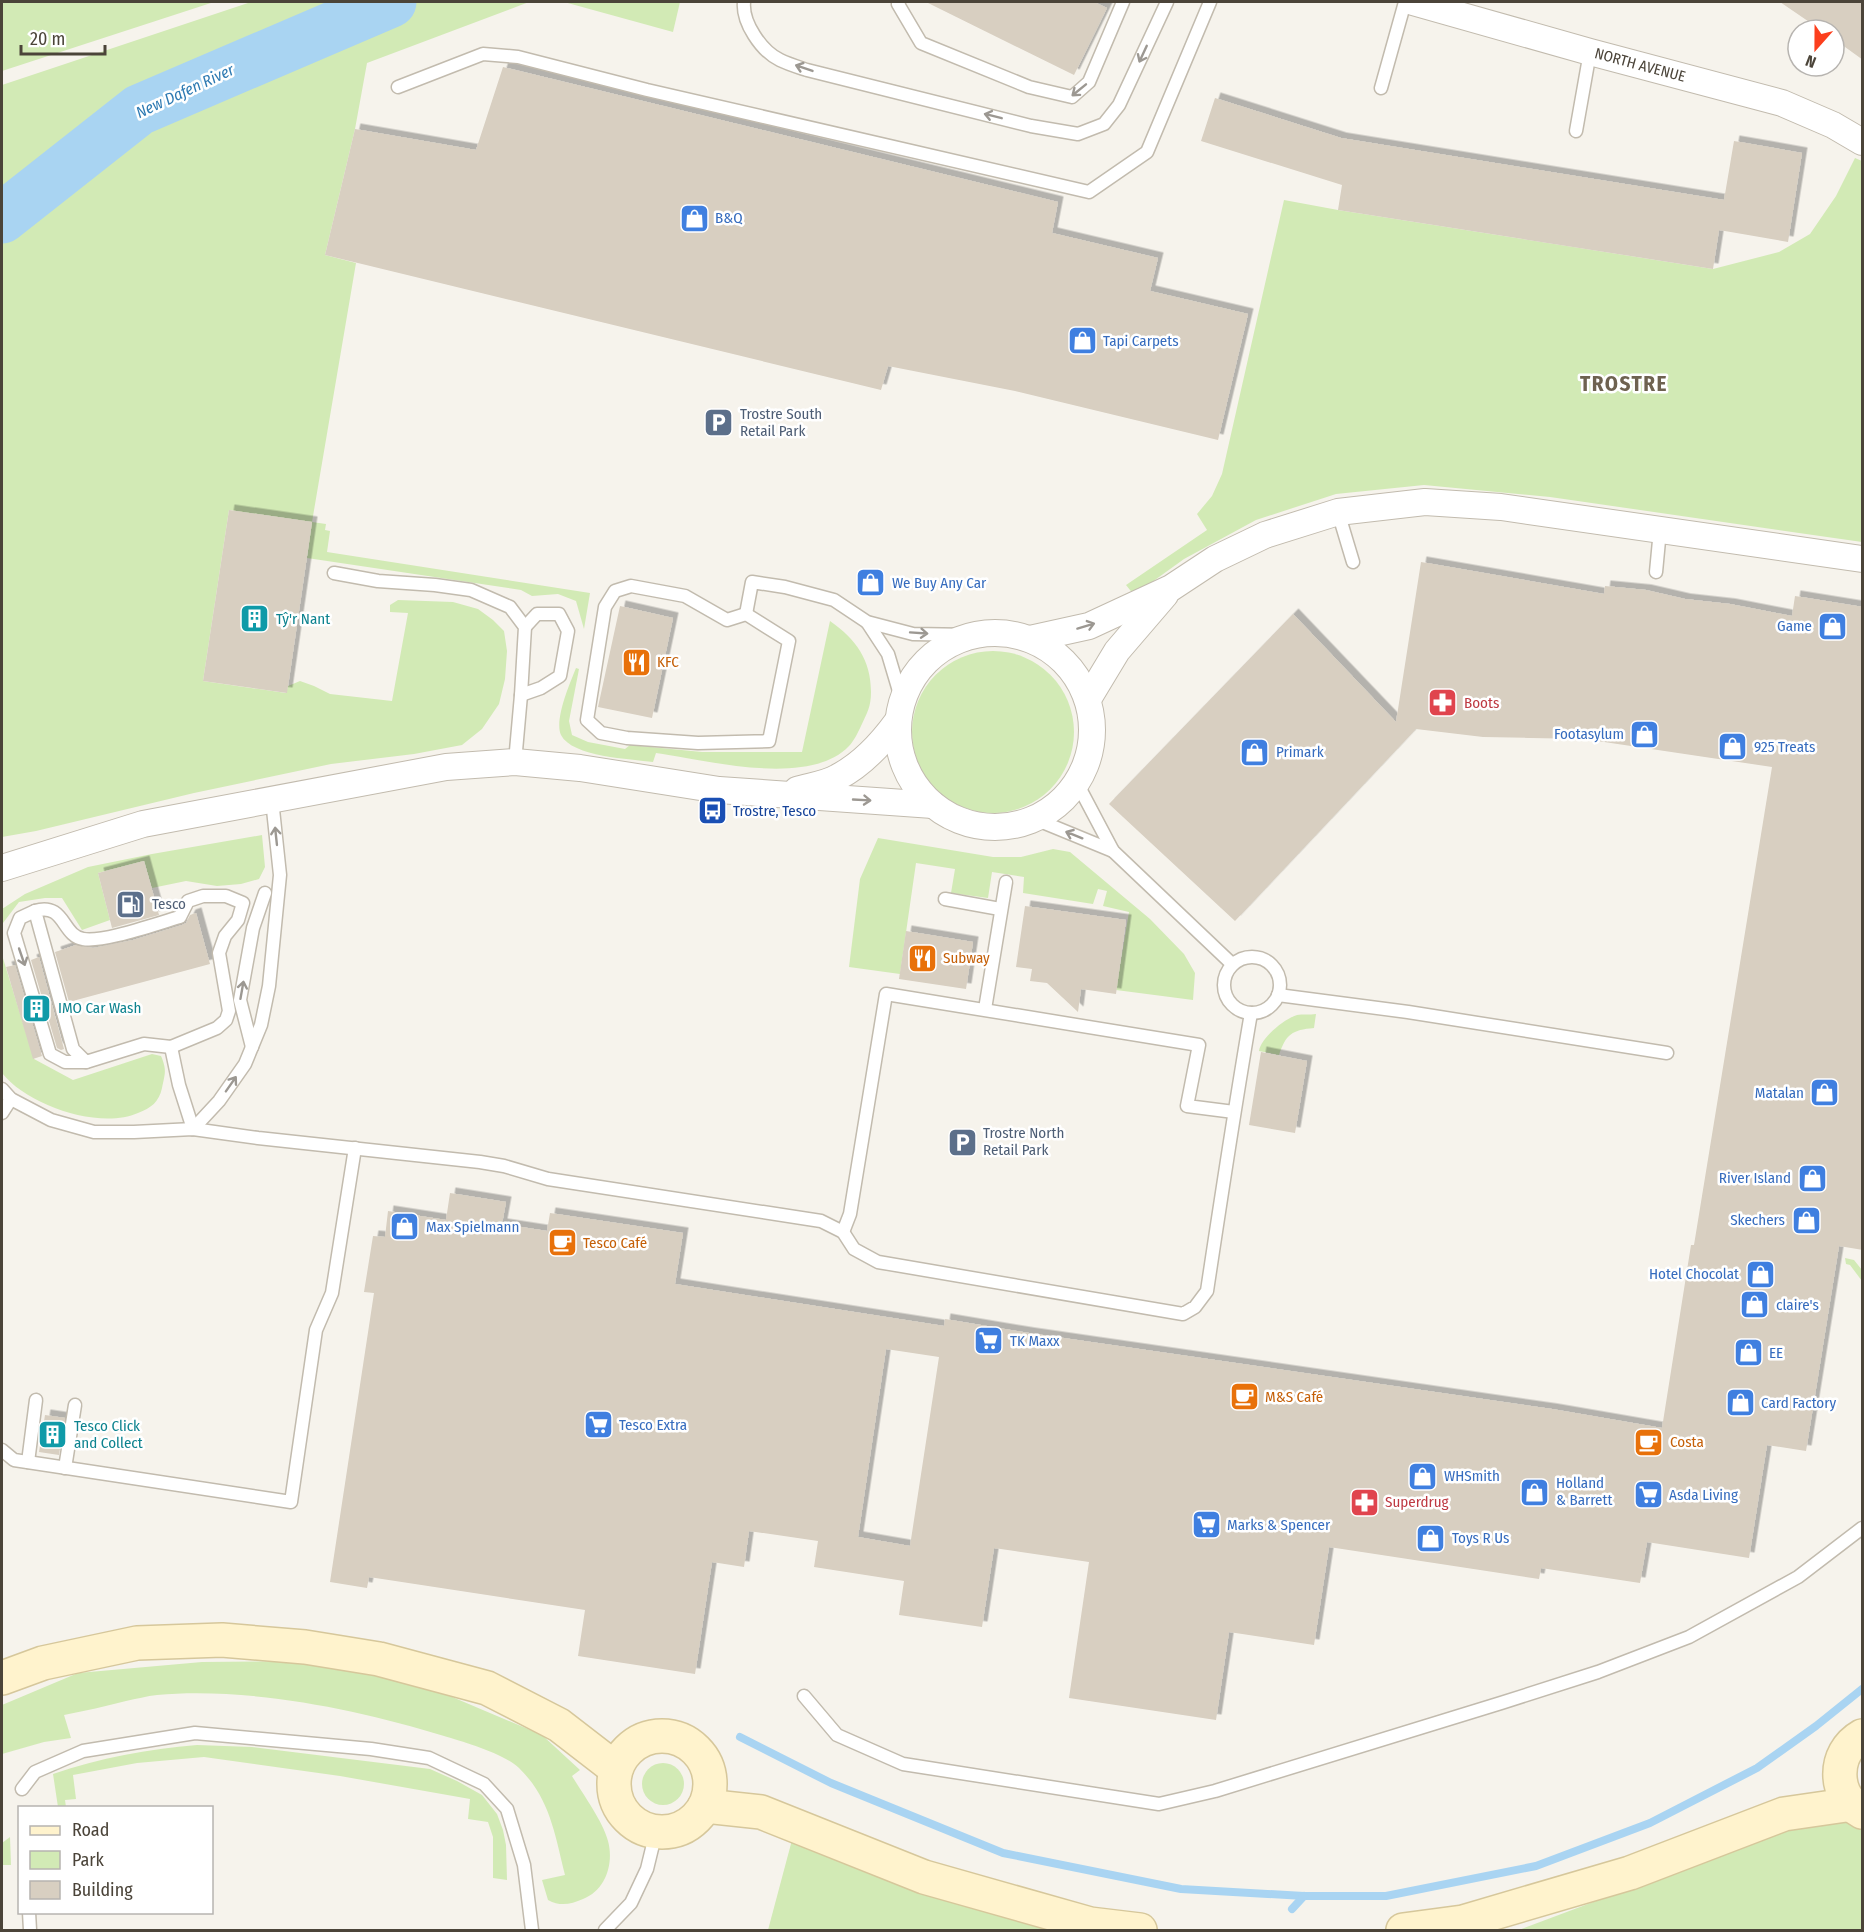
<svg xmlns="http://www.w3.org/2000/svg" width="1864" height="1932" font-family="'Fira Sans Condensed',sans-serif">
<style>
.green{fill:#d2eab5}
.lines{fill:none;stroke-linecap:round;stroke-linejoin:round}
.stream{stroke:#a9d4f2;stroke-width:8}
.river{stroke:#a9d4f2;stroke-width:51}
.building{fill:#d8cfc1;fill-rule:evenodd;filter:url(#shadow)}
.service-casing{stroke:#c2bbae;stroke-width:15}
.minor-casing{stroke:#c2bbae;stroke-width:28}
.secondary-casing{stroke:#d6c79b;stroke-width:36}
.service{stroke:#fff;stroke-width:12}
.minor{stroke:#fff;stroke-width:26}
.secondary{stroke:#fff3cd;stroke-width:33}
.oneway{stroke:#9c9892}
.labels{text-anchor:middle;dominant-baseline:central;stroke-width:5;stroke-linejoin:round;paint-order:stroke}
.street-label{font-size:15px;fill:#4b4439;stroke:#fff}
.shop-label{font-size:15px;fill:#366cbe;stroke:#fff;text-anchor:start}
.service-label{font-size:15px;fill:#4e5e75;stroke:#fff;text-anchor:start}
.culture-label{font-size:15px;fill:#0d838f;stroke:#fff;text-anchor:start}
.food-label{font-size:15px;fill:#c56008;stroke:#fff;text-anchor:start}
.health-label{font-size:15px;fill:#be3a42;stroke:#fff;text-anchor:start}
.transit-label{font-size:15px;fill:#164399;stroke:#fff;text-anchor:start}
.water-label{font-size:16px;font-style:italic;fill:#2e7ab2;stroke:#fff}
.district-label{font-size:21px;font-weight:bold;letter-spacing:1.5px;fill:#6e6250;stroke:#fff}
</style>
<defs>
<filter id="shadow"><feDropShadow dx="5.5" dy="-5.5" stdDeviation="0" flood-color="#0004"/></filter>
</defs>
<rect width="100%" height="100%" fill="#f6f3ec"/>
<g class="green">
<path d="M2,2H214L2,71Z"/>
<path d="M251,2H529L367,63L355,129L325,255L356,263L312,522L326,524L325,530L330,531L327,552L590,593L584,629L576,601L558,594L532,596L521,590L307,558L312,522L229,510L203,681L286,693L288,686L300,681L314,686L330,694L392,701L408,613L390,612V605L398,600L453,602L478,609L493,620L504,631L507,651L505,679L499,704L482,729L462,745L414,754L331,764L194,793L36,831L2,837V85Z"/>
<path d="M564,2H680L673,32Z"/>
<path d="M1855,158L1862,161V542L1550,497L1424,485L1336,494L1256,520L1184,559L1134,595L1126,585L1207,530L1197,514L1212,496L1222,474L1284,200L1338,210L1713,269L1779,252L1810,234L1836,196Z"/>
<path d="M830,621C856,639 871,660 871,692C871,707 867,713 861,726C858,732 854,741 849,746C809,788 706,760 656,753L653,762C631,759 572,757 561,735C554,720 570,683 576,668L579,669L569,721L572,735L588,742L625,749L630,745L702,752H802Z"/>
<circle cx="993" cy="732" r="81"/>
<path d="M262,835L265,867L259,879L241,884L217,886L186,881L152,888L144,861L98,873L110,920L82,930L62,898H45L19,902L3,923L2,932V909L25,894L88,867L152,854Z"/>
<path d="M878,838L993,857H1021L1053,849L1070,852L1150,919L1184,954L1195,973L1193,1000L1116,990L1129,912L1103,906L1107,891L1098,889L1093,904L1023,893L1024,877L992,872L988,898L951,893L955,869L916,863L900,974L849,967L860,879Z"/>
<path d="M2,955L34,1059L73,1080L152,1054L161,1056C167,1070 165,1073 162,1088C159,1102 151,1108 138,1113C99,1130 27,1105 2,1073Z"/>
<path d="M1316,1014L1314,1028C1292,1030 1286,1034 1279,1055L1259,1051C1261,1038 1284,1019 1297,1015C1302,1014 1310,1015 1316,1014Z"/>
<path d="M1845,1258L1854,1260L1862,1270V1281L1850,1265L1846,1264Z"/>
<path d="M315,1661L431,1688L542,1735L580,1770L572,1776C582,1793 603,1821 608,1841C614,1863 606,1890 583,1899C571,1904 561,1907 548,1900L542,1880L565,1875C555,1835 550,1798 519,1768C505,1754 464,1742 444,1736C357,1709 249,1687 157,1695C147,1696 136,1699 126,1701C106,1706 85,1711 64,1715L71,1738L44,1742L2,1754V1705L78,1673L202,1662Z"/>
<path d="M197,1745L252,1747L430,1769L457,1781L482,1795L497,1814L503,1830L506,1845L507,1880L493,1878V1837L488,1822L468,1819L470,1799L340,1776L204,1757L137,1763L73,1775L76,1799L65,1800L66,1807H58L53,1774C100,1758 148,1749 197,1745Z"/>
<circle cx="663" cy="1784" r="21"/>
<path d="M1833,1814L1857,1822L1862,1828V1930H1519L1796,1826Z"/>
<path d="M10,1837L11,1865H2V1843Z"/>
<path d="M792,1840L1071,1930H768Z"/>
</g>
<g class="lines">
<g class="stream">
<path d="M740,1737L831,1783L1003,1853L1181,1889L1304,1896H1386L1536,1866L1650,1823L1757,1768L1816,1726L1862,1689"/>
<path d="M1292,1909L1304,1896"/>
</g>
<path class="river" d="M2,218L139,110L391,2"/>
</g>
<g class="building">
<path d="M926,2H1094L1107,8L1074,75Z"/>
<path d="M1780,2H1863V60L1834,39V30H1821Z"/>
<path d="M503,67L1058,202L1052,233L1158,258L1150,291L1248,314L1218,440L1015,391L888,366L881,390L325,255L355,129L476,150Z"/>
<path d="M1215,98L1341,138L1724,200L1734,141L1802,153L1788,242L1719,230L1713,269L1338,210L1342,185L1201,141Z"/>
<path d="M229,510L312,522L287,693L203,681Z"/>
<path d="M1421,562L1604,594L1605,586L1646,590L1685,599L1730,604L1792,616L1795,596L1863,607V1250L1839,1246L1806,1451L1767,1445L1749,1558L1647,1542L1640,1583L1541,1568L1539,1579L1329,1547L1314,1645L1229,1632L1216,1720L1069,1698L1089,1562L994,1548L982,1627L899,1615L904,1581L814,1567L818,1541L749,1531L744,1567L712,1562L695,1674L578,1656L585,1610L369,1577L367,1588L330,1582L374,1293L364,1292L373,1236L385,1237L388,1211L446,1220L450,1193L506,1202L502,1224L547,1231L550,1213L683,1233L675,1284L944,1326L945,1319L1029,1333L1552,1409L1662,1428L1691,1245H1694L1772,767L1584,739L1483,737L1416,729L1235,921L1109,804L1293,614L1396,722ZM886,1349L939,1357L910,1546L858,1537Z"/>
<path d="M620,606L673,618L652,718L598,707Z"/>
<path d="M144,861L159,915L112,928L98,873Z"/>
<path d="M1025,906L1126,920L1116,994L1081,989L1078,1012L1047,983L1030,981L1032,969L1016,967Z"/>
<path d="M196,913L210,964L69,1002L55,952L76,945L93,948L133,940L182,925L186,923L190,915Z"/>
<path d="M906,931L973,942L966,989L899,979Z"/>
<path d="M39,957L64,1049L61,1050L57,1048L31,960Z"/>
<path d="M15,965L42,1056L33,1059L6,967Z"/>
<path d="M1261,1052L1307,1061L1295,1133L1249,1125Z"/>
<path d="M45,1415L65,1418L59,1455L39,1452Z"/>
</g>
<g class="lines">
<defs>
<g id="service">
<path d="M744,2C742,22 761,51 780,60C788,64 798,67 807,70L1031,126L1078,134L1104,124L1119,105L1167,2"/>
<path d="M899,2L898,4L921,43L1029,87L1072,97L1089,82L1123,2"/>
<path d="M398,87L483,54L518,57L647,90L1089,192L1147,152L1210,2"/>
<path d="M1381,88L1405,2"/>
<path d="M1576,131L1590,52"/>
<path d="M1338,512L1353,562"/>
<path d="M1656,572L1660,530"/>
<path d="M334,573L378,581L435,585L471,590L510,607L525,627L521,695L515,762"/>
<path d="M631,586L685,596L727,620L746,614L789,641L769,741L698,743L627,738L601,733L587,720L605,607L615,591Z"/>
<path d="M746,614L752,582L785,587L834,600L867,622L913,634L972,635"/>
<path d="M867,622L888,654L902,701"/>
<path d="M521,695L541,688L560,676L568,631L559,614H537L525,627"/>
<path d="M1077,783L1113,851L1232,964"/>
<path d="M1035,819L1113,851"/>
<path d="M203,896H226L243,903L238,920L225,936L219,953L229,1011L226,1020L217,1028L171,1047L144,1044L86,1062L73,1049L35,911C65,902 62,936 83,939C103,943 158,923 180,917L188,901Z"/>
<path d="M945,899L1000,909"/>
<path d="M35,911L20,918L14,933L50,1054L65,1062H86"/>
<circle cx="1252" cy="985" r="28"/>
<path d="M1278,995L1408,1012L1667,1053"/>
<path d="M985,1009L1006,882"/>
<path d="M171,1047L179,1085L193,1129"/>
<path d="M252,1047L240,1000L253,928L265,893"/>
<path d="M2,1089L11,1099L51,1120L94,1132H134L193,1129L258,1138L480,1162L504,1166L548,1179L821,1221L843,1232L854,1249L878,1262L1183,1314L1195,1307L1207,1291C1221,1198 1235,1106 1251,1013"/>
<path d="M2,1113L11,1099"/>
<path d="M193,1129L219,1101L245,1064L261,1025L269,986L280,875L272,800"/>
<path d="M843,1232L850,1214L886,994L1199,1045L1187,1106L1234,1112"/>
<path d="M2,1450L14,1460L291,1502L316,1330L332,1293L355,1148"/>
<path d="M28,1462L36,1400"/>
<path d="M65,1468L75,1405"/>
<path d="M804,1696L837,1735L903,1764L1159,1804L1215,1791L1501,1703L1598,1672L1689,1637L1798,1577L1862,1528"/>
<path d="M22,1789L35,1772L83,1751L195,1733L371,1749L429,1758L484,1784L507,1809L524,1865L532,1930"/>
<path d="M29,1912L30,1930"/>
<path d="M605,1930L631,1903L647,1869L656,1832"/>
</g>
<g id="minor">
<path d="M1413,2L1590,52L1782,103L1833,125L1862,142"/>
<circle cx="995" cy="730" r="97"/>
<path d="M1030,639L1089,626L1171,588L1215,559L1265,535L1338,512L1425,502L1501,507L1862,559"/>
<path d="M1088,699L1117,651L1165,595"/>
<path d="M797,790C810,786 826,784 838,777C863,764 881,744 897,722"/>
<path d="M2,868L143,824L446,767L515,762L580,768L719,790L933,805"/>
</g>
<g id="secondary">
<path d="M2,1678L43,1663L137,1643L222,1640L305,1647L379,1659L487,1688L559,1725L616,1769"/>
<path d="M1862,1736C1832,1753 1833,1796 1862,1812"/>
<circle cx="662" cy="1784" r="48"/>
<path d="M705,1806L761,1812L924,1877L1090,1924L1140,1930"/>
<path d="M1403,1930L1463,1922L1630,1873L1784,1814L1853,1804"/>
</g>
</defs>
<use href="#service" class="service-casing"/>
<use href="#minor" class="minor-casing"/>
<use href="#secondary" class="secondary-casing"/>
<use href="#service" class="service"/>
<use href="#minor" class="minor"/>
<use href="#secondary" class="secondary"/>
</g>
<defs><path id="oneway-shaft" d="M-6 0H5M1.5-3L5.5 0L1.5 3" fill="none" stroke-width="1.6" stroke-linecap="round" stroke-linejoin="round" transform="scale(1.5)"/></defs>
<g class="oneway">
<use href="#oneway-shaft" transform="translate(1143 54) rotate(115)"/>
<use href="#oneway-shaft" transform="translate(804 68) rotate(-161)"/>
<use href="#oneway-shaft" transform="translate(1079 90) rotate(141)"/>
<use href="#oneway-shaft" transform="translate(993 116) rotate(-166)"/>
<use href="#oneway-shaft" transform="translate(1086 626) rotate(-17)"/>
<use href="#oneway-shaft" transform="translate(919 633) rotate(4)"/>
<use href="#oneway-shaft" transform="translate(862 800) rotate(3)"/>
<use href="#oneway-shaft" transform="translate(1074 835) rotate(-158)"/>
<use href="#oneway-shaft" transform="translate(276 836) rotate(-96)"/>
<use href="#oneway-shaft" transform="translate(22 957) rotate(71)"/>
<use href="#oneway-shaft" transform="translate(242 990) rotate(-80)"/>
<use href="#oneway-shaft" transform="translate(231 1084) rotate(-55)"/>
</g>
<defs>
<symbol id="shop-square" viewBox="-11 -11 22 22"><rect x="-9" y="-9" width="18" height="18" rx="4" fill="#3f7fe0" stroke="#fff"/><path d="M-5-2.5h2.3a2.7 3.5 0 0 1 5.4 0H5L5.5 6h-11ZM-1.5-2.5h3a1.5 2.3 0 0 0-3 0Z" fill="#fff"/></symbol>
<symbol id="parking-square" viewBox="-11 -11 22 22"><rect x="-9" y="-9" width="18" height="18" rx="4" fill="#5c6f8a" stroke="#fff"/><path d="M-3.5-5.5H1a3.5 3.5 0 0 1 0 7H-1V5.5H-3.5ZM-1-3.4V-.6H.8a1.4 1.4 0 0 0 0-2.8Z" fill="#fff"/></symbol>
<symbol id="building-square" viewBox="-11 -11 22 22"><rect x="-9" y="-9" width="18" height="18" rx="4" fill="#0f9aa8" stroke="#fff"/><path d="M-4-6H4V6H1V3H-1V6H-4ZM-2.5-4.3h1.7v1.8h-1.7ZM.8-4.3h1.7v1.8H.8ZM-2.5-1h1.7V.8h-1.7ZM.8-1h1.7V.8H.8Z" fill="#fff"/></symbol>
<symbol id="restaurant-square" viewBox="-11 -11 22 22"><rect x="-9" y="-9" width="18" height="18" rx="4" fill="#e8710a" stroke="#fff"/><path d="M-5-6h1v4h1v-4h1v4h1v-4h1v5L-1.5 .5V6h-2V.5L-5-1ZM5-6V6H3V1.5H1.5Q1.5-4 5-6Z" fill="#fff"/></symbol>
<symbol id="pharmacy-square" viewBox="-11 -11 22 22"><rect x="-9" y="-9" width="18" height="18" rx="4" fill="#e0444e" stroke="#fff"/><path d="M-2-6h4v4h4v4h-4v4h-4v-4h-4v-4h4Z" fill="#fff"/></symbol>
<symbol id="bus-square" viewBox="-11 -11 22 22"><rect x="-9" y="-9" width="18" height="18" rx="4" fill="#1a4fb4" stroke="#fff"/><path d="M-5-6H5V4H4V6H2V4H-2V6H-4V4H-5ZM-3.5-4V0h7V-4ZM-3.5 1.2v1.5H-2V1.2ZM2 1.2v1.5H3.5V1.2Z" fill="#fff"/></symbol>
<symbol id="fuel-square" viewBox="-11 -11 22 22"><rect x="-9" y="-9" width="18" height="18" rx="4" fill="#5c6f8a" stroke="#fff"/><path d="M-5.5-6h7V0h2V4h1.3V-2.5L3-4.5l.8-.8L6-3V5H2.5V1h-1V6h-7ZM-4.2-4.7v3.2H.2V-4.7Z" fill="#fff"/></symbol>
<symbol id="cafe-square" viewBox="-11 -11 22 22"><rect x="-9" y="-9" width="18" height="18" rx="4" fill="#e8710a" stroke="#fff"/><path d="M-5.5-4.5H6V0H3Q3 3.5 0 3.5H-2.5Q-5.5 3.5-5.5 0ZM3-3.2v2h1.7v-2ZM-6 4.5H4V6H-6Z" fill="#fff"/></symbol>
<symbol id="supermarket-square" viewBox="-11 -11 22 22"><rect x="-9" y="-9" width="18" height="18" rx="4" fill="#3f7fe0" stroke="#fff"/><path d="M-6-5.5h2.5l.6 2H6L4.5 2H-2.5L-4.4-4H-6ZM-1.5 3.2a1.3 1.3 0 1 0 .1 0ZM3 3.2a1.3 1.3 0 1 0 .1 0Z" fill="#fff"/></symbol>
</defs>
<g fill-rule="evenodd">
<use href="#shop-square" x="678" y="202" width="33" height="33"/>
<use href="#shop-square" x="1066" y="324" width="33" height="33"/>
<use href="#parking-square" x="702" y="406" width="33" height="33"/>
<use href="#shop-square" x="854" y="566" width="33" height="33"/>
<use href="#building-square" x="238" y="602" width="33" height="33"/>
<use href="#shop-square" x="1816" y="610" width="33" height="33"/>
<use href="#restaurant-square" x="620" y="646" width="33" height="33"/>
<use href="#pharmacy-square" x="1426" y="686" width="33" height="33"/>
<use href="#shop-square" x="1628" y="718" width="33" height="33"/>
<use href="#shop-square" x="1716" y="730" width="33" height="33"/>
<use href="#shop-square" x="1238" y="736" width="33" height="33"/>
<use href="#bus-square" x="696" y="794" width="33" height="33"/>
<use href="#fuel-square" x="114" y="888" width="33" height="33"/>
<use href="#restaurant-square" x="906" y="942" width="33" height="33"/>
<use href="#building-square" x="20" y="992" width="33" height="33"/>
<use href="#shop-square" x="1808" y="1076" width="33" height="33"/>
<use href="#parking-square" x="946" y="1126" width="33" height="33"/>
<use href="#shop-square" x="1796" y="1162" width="33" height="33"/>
<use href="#shop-square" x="1790" y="1204" width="33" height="33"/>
<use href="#shop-square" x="388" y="1210" width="33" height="33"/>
<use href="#cafe-square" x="546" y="1226" width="33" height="33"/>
<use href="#shop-square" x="1744" y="1258" width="33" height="33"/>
<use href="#shop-square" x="1738" y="1288" width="33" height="33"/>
<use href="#supermarket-square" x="972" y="1324" width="33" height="33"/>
<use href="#shop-square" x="1732" y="1336" width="33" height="33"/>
<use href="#cafe-square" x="1228" y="1380" width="33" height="33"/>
<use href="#shop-square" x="1724" y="1386" width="33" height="33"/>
<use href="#supermarket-square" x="582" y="1408" width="33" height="33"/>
<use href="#building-square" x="36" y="1418" width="33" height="33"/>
<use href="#cafe-square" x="1632" y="1426" width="33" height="33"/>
<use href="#shop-square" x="1406" y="1460" width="33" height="33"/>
<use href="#shop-square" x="1518" y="1476" width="33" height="33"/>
<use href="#supermarket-square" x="1632" y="1478" width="33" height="33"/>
<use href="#pharmacy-square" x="1348" y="1486" width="33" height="33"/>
<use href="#supermarket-square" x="1190" y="1508" width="33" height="33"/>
<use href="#shop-square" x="1414" y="1522" width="33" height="33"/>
</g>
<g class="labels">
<g class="street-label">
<text transform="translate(1640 65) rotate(15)">NORTH AVENUE</text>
</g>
<g class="shop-label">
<text x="715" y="218">B&amp;Q</text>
<text x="1103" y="341">Tapi Carpets</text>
<text x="892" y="583">We Buy Any Car</text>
<text x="1812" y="626" text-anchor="end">Game</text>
<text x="1624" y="734" text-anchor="end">Footasylum</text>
<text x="1754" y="747">925 Treats</text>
<text x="1276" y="752">Primark</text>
<text x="1804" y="1093" text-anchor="end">Matalan</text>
<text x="1791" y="1178" text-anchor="end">River Island</text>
<text x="1785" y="1220" text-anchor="end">Skechers</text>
<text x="426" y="1227">Max Spielmann</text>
<text x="1739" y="1274" text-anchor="end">Hotel Chocolat</text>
<text x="1776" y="1305">claire's</text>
<text x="1010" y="1341">TK Maxx</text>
<text x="1769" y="1353">EE</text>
<text x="1761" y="1403">Card Factory</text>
<text x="619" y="1425">Tesco Extra</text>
<text x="1444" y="1476">WHSmith</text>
<text x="1556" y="1483">Holland<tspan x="1556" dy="17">&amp; Barrett</tspan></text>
<text x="1669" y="1495">Asda Living</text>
<text x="1227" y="1525">Marks &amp; Spencer</text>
<text x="1452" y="1538">Toys R Us</text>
</g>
<g class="service-label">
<text x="740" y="414">Trostre South<tspan x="740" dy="17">Retail Park</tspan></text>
<text x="152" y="904">Tesco</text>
<text x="983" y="1133">Trostre North<tspan x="983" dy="17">Retail Park</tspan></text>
</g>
<g class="culture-label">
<text x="276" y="619">Tŷ'r Nant</text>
<text x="58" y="1008">IMO Car Wash</text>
<text x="74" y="1426">Tesco Click<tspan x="74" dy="17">and Collect</tspan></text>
</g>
<g class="food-label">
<text x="657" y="662">KFC</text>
<text x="943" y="958">Subway</text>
<text x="583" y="1243">Tesco Café</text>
<text x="1265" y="1397">M&amp;S Café</text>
<text x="1670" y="1442">Costa</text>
</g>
<g class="health-label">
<text x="1464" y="703">Boots</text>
<text x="1385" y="1502">Superdrug</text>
</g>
<g class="transit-label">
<text x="733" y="811">Trostre, Tesco</text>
</g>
<g class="water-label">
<text transform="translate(185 91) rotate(-25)">New Dafen River</text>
</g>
<g class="district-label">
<text x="1624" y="384">TROSTRE</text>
</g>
</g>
<rect width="1864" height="1932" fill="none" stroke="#4b4439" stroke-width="6"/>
<rect x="18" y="1806" width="195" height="108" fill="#ffffff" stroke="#b7b4b0" stroke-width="1.5"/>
<rect x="30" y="1826" width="30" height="9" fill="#fff3cd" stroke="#b7b4b0" stroke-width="1.5"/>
<text x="72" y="1836" font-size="18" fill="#4b4439">Road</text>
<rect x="30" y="1851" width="30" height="18" fill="#d2eab5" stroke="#b7b4b0" stroke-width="1.5"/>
<text x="72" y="1866" font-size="18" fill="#4b4439">Park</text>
<rect x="30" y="1881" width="30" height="18" fill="#d8cfc1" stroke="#b7b4b0" stroke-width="1.5"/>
<text x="72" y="1896" font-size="18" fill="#4b4439">Building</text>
<g transform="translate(1816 48) rotate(201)"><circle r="28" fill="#ffffff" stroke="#b7b4b0" stroke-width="1.5"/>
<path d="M0-4.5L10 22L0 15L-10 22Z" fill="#fc3f1d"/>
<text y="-9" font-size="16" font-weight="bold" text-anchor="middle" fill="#4b4439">N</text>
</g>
<path d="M21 45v9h84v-9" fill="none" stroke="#4b4439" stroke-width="3"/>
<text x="30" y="45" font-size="18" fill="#4b4439" stroke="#ffffff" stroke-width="4.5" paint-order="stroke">20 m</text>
</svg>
